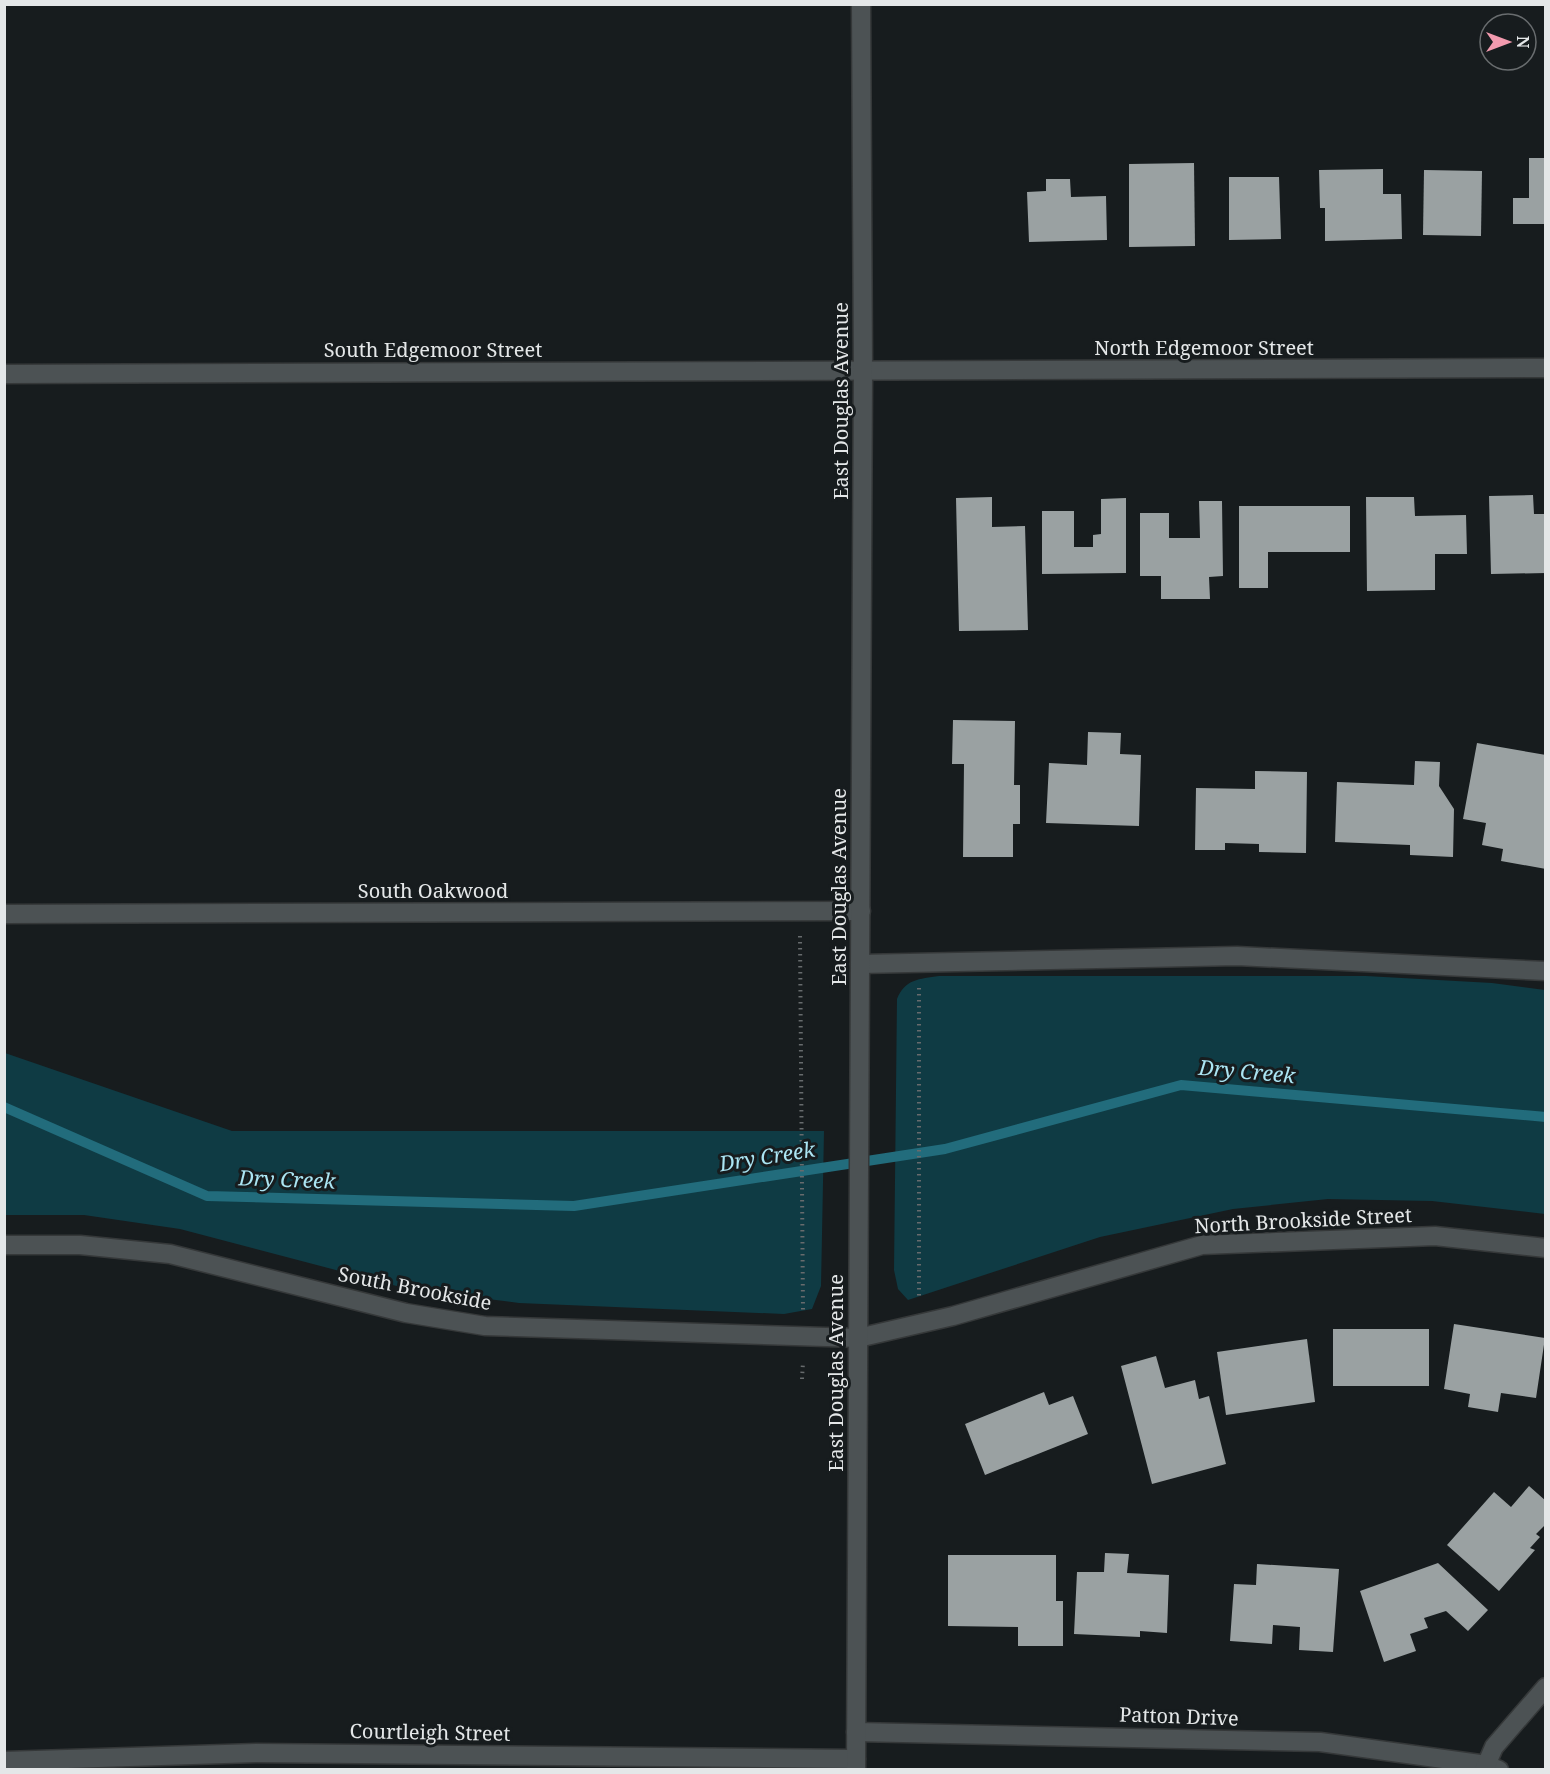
<svg xmlns="http://www.w3.org/2000/svg" width="1550" height="1774" font-family="'Noto Serif',serif">
<style>
.green{fill:#0f3b44}
.lines{fill:none;stroke-linecap:round;stroke-linejoin:round}
.stream{stroke:#226c7c;stroke-width:10}
.building{fill:#9aa1a2}
.street-casing{stroke:#353839;stroke-width:21}
.secondary-casing{stroke:#353839;stroke-width:21}
.path{stroke:#676b6d;stroke-width:4;stroke-dasharray:1.5 4.5;stroke-linecap:butt}
.street{stroke:#4c5254;stroke-width:18}
.secondary{stroke:#4c5254;stroke-width:18}
.labels{text-anchor:middle;dominant-baseline:central;stroke-width:6;stroke-linejoin:round;paint-order:stroke}
.street-label{font-size:20px;fill:#e4e7e8;stroke:#171c1e}
.water-label{font-size:21px;font-style:italic;fill:#abe5f3;stroke:#171c1e}
</style>
<rect width="100%" height="100%" fill="#171c1e"/>
<g class="green">
<path d="M939,976H1366L1492,983L1545,990V1214L1432,1201L1328,1199L1233,1209L1100,1237L908,1300L898,1289L894,1270L897,999C905,979 919,979 939,976Z"/>
<path d="M5,1053L232,1131H824L821,1286L812,1309L784,1314L519,1303L408,1289L180,1229L84,1215H5Z"/>
</g>
<g class="lines">
<path class="stream" d="M4,1107L207,1196L574,1206L945,1149L1181,1085L1546,1117"/>
</g>
<g class="building">
<path d="M1529,158H1546V224H1513V198H1529Z"/>
<path d="M1194,163L1195,246L1129,247V164Z"/>
<path d="M1383,169V194H1401L1402,239L1325,241V208H1320L1319,170Z"/>
<path d="M1424,170L1482,171L1481,236L1423,235Z"/>
<path d="M1229,177H1279L1281,239L1229,240Z"/>
<path d="M1046,179H1070L1071,197L1106,196L1107,240L1029,242L1027,192L1046,191Z"/>
<path d="M1533,495L1534,514H1546V573L1491,574L1489,496Z"/>
<path d="M992,497V527L1025,526L1028,630L959,631L956,498Z"/>
<path d="M1366,497H1414L1415,516L1466,515L1467,554H1435V590L1367,591Z"/>
<path d="M1126,498V573L1042,574V511H1074V547H1093V535L1101,534V499Z"/>
<path d="M1199,501H1222L1223,576L1209,577L1210,599H1161V576H1140V513H1169V538H1200Z"/>
<path d="M1239,506H1350V552H1268V588H1239Z"/>
<path d="M953,720L1015,721L1014,785H1020V824H1013V857H963L964,764H952Z"/>
<path d="M1088,732L1121,733L1120,754L1141,755L1139,826L1046,823L1049,763L1087,765Z"/>
<path d="M1477,743L1546,755V869L1501,861L1503,849L1482,845L1486,823L1463,819Z"/>
<path d="M1415,761L1440,762L1439,786L1454,809L1453,857L1410,855V845L1335,842L1337,782L1414,785Z"/>
<path d="M1255,771L1307,772L1306,853L1259,852V844L1225,843V850H1195L1196,788L1255,789Z"/>
<path d="M1454,1324L1545,1338L1536,1398L1501,1393L1498,1412L1468,1407L1470,1394L1444,1389Z"/>
<rect x="1333" y="1329" width="96" height="57"/>
<path d="M1307,1339L1315,1402L1226,1415L1217,1352Z"/>
<path d="M1156,1356L1165,1388L1195,1380L1199,1399L1209,1396L1226,1464L1152,1484L1121,1366Z"/>
<path d="M1044,1392L1049,1405L1073,1396L1088,1434L985,1475L965,1424Z"/>
<path d="M1529,1486L1546,1501V1524L1536,1534L1540,1537L1530,1548L1535,1550L1499,1591L1447,1545L1494,1492L1511,1507Z"/>
<path d="M1105,1553L1129,1554L1127,1573L1169,1575L1167,1633L1140,1631V1637L1074,1634L1077,1572H1104Z"/>
<path d="M948,1555H1056V1601H1063V1646H1018V1627L948,1626Z"/>
<path d="M1438,1563L1488,1610L1468,1631L1446,1611L1424,1618L1428,1628L1410,1634L1416,1651L1384,1662L1360,1591Z"/>
<path d="M1257,1564L1339,1569L1333,1652L1299,1650L1300,1627L1273,1625L1272,1644L1230,1641L1234,1584L1256,1585Z"/>
</g>
<g class="lines">
<defs>
<g id="street">
<path d="M4,914L861,911"/>
<path d="M860,964L1237,956L1546,971"/>
<path d="M4,1245H80L170,1254L406,1313L485,1326L858,1338L953,1316L1202,1245L1435,1236L1546,1248"/>
<path d="M856,1732L1320,1742L1487,1765L1499,1770"/>
<path d="M4,1761L257,1753L856,1759"/>
<path d="M1484,1770L1494,1747L1546,1687"/>
</g>
<g id="secondary">
<path d="M4,374L1546,368"/>
<path d="M856,1770L863,370L861,4"/>
</g>
</defs>
<use href="#street" class="street-casing"/>
<use href="#secondary" class="secondary-casing"/>
<g class="path">
<path d="M800,936L803,1310"/>
<path d="M919,988V1296"/>
<path d="M802,1379L803,1362"/>
</g>
<use href="#street" class="street"/>
<use href="#secondary" class="secondary"/>
</g>
<g class="labels">
<g class="street-label">
<text x="1204" y="347">North Edgemoor Street</text>
<text x="433" y="349">South Edgemoor Street</text>
<text transform="translate(840 401) rotate(-90)">East Douglas Avenue</text>
<text transform="translate(838 887) rotate(-90)">East Douglas Avenue</text>
<text x="433" y="890">South Oakwood</text>
<text transform="translate(1303 1220) rotate(-3)">North Brookside Street</text>
<text transform="translate(415 1288) rotate(11)">South Brookside</text>
<text transform="translate(835 1373) rotate(-90)">East Douglas Avenue</text>
<text transform="translate(1179 1716) rotate(2)">Patton Drive</text>
<text transform="translate(430 1732) rotate(1)">Courtleigh Street</text>
</g>
<g class="water-label">
<text transform="translate(1247 1071) rotate(5)">Dry Creek</text>
<text transform="translate(767 1156) rotate(-9)">Dry Creek</text>
<text transform="translate(287 1179) rotate(2)">Dry Creek</text>
</g>
</g>
<rect width="1550" height="1774" fill="none" stroke="#e4e7e8" stroke-width="12"/>
<g transform="translate(1508 42) rotate(90)"><circle r="28" fill="#171c1e" stroke="#696d6f" stroke-width="1.5"/>
<path d="M0-4.5L10 22L0 15L-10 22Z" fill="#f29aae"/>
<text y="-9" font-size="16" font-weight="bold" text-anchor="middle" fill="#e4e7e8">N</text>
</g>
</svg>
